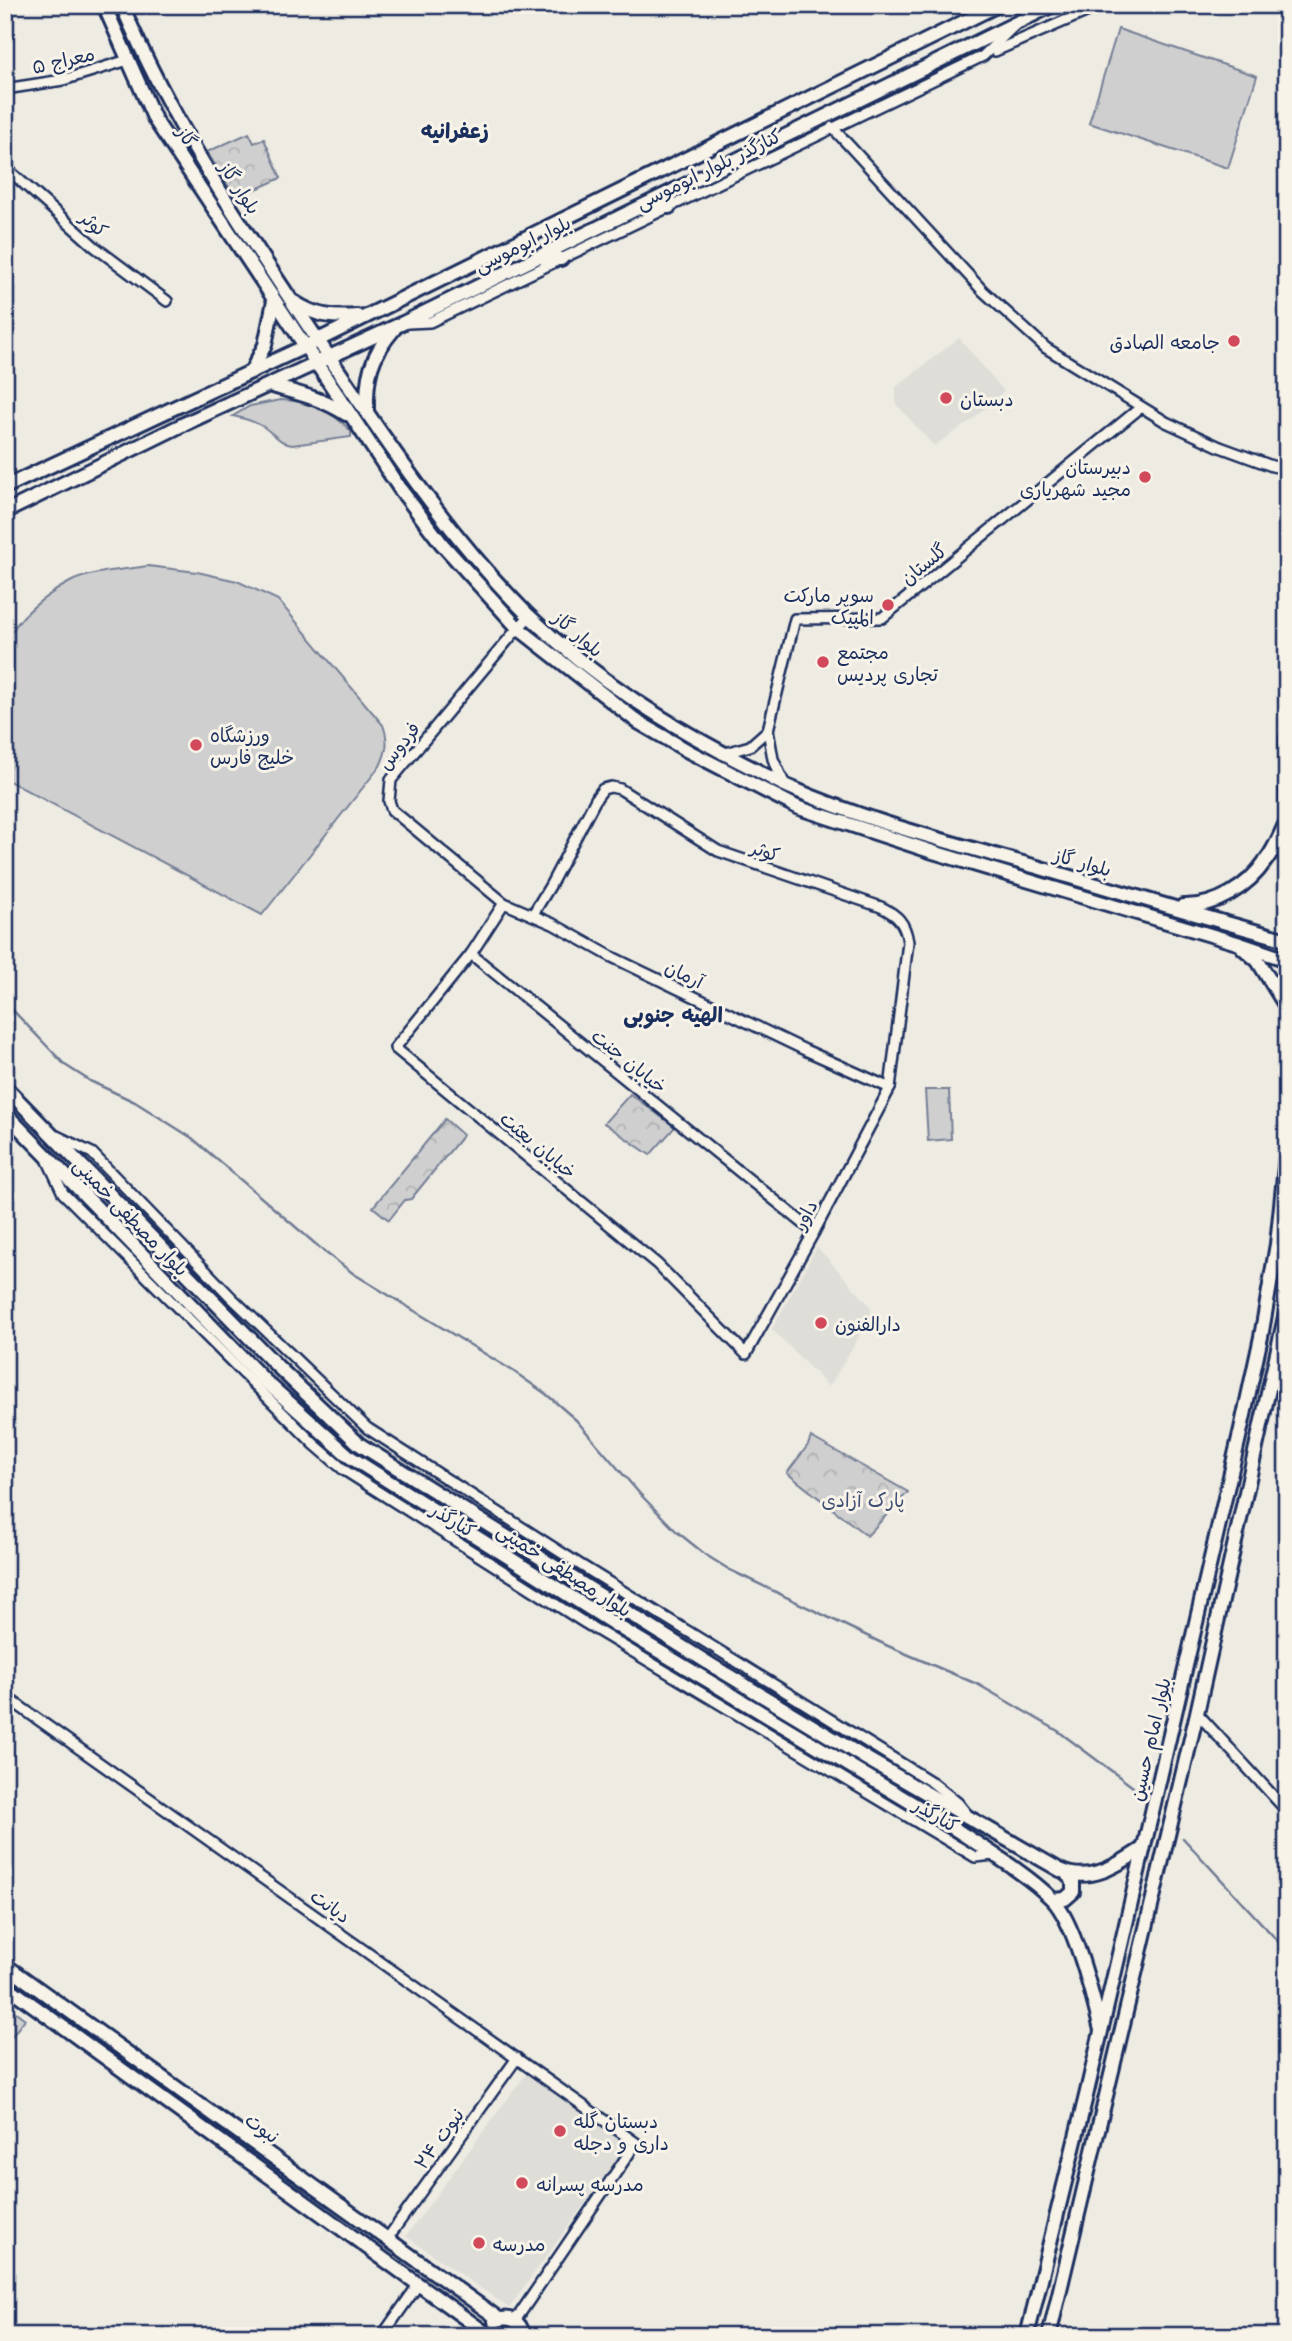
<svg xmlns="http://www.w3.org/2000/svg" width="1292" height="2341" font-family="'Playpen Sans','Playpen Sans Arabic',sans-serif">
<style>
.built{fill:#deddd8}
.grass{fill:#cfcfcf;stroke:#757f96;stroke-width:2}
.forest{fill:url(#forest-crowns);stroke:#757f96;stroke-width:2}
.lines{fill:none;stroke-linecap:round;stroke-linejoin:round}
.stream{stroke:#6e7992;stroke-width:2.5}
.minor-casing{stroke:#1b2f5e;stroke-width:14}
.major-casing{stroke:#1b2f5e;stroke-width:18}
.minor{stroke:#f7f3e8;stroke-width:9}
.major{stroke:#f7f3e8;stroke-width:12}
.poi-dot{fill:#d1495b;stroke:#f7f3e8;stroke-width:2.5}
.labels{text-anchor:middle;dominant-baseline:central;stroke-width:6;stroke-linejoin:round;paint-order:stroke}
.street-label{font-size:19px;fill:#1b2f5e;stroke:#f7f3e8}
.poi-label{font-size:19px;fill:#1b2f5e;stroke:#f7f3e8;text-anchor:start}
.park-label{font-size:19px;fill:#3f4f75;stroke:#f7f3e8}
.neighbourhood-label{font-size:21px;font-weight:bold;fill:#1b2f5e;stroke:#f7f3e8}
</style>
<defs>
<pattern id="forest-crowns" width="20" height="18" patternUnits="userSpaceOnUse" patternTransform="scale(1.75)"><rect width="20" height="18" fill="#cfcfcf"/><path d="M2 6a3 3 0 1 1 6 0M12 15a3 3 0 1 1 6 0" fill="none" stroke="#b1b2b4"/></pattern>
</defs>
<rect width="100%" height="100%" fill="#eeebe2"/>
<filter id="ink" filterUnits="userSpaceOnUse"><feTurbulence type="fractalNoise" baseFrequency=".0143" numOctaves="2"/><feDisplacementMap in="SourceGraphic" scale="14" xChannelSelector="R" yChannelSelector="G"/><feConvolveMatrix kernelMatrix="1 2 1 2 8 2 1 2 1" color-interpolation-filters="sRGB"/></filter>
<g filter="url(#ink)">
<g class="built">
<path d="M959,338L1004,391L972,420L934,446L896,404V387Z"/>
<path d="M817,1247L871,1307V1317L829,1387L772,1329Z"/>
<path d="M526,2074L627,2145L509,2308L406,2236Z"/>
</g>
<g class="grass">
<path d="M1118,29L1257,76L1228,168L1089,123Z"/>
<path d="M280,400C308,400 332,411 351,431V437L292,445C280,443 273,433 262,426C253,421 243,418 233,416L250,406Z"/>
<path d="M148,566L197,572L237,581L278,600L383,725C389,741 387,751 380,766L262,915L5,779V645C15,617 47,594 72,581C94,571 124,570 148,566Z"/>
<path d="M925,1090H949L951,1139L928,1141Z"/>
<path d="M5,2004L25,2019L12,2036L5,2031Z"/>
</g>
<g class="forest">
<path d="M249,133L254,143L264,139L281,178L236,198L207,152Z"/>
<path d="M630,1094L675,1127L650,1155L604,1123Z"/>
<path d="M445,1119L463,1135L411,1199L405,1200L389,1220L373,1207Z"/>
<path d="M811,1437L908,1492L867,1536L787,1473L808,1445Z"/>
</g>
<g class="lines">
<g class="stream">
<path d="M5,1002L65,1065L90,1081L135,1102L192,1138L326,1253L354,1274L513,1371L546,1394L576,1420L640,1494L676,1531L706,1555L730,1570L888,1646L979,1685L1058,1731L1133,1787"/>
<path d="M1183,1838L1287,1951"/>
</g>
<defs>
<g id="minor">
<path d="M995,51L1102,5"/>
<path d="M5,89L63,80L128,60"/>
<path d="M832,127L983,291L1046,348L1166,422L1220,447L1272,466L1287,469"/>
<path d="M5,167L95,247L167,301"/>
<path d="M408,323L430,322L983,56L1014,26"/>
<path d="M530,616L518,628L391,780L389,801L392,810L504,903L553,924L612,957L805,1050L890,1088"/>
<path d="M768,730L795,619L882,618L1140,408"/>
<path d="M722,754L750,746L768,730L773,759L785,785"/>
<path d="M504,903L471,954L814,1232"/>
<path d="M471,954L395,1048L657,1264L746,1354L814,1232L890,1088L908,942C905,922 897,915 881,907L718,851L620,789L611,787L603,789L597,797L550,886L533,914"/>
<path d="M57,1136L92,1153L232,1298L367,1428L579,1564L933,1783L958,1803L966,1813"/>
<path d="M48,1161L63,1193L314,1444L344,1470L585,1623L975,1857L994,1855"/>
<path d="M5,1696L636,2143L515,2321"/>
<path d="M1197,1713L1287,1811"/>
<path d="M387,2239L517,2058"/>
<path d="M382,2336L418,2285"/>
</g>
<g id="major">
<path d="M104,5L155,120L400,489L442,544L518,628L638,722L688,751L799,808L933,852L1237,943L1287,960"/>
<path d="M122,5C173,127 248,236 321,345C385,439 446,533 527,614C594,679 671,727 754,769C766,775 777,782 789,787C868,822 954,843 1037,867C1120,892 1203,917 1287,940"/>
<path d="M643,207H669"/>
<path d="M537,257L561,259"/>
<path d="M294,302C315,316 333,318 357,316"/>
<path d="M252,370L265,345L274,301"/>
<path d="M269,385C296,393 322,398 346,414"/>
<path d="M367,412C366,377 370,357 394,329"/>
<path d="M5,487L304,347L998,5"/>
<path d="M5,512L184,424L403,323L1053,5"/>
<path d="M1287,738V826"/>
<path d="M1183,906C1216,907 1248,887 1266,860C1275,849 1280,834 1287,821"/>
<path d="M1243,948L1258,961L1287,1008"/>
<path d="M5,1087L277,1366L359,1444L713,1666L867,1759L1060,1870C1089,1884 1118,1865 1142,1849"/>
<path d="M5,1113L264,1380L350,1457L622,1629L955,1829C985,1849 1027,1874 1052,1899C1075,1922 1093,1998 1101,2030"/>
<path d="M1053,1900L1065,1899L1073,1892V1881L1067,1874"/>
<path d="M5,1965L499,2319"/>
<path d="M5,1985L487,2334"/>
<path d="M495,2321C509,2315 521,2320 523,2336"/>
<path d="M1027,2336L1086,2096L1241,1429L1261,1337L1277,1244L1287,1147"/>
<path d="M1049,2336L1197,1713L1287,1308"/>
</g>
</defs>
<use href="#minor" class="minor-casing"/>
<use href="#major" class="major-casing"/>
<use href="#minor" class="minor"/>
<use href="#major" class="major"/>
</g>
</g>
<g class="poi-dot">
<circle cx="1234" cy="341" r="7"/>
<circle cx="946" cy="398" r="7"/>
<circle cx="1145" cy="477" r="7"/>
<circle cx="888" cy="605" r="7"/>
<circle cx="823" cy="662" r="7"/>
<circle cx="196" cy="745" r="7"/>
<circle cx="821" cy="1323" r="7"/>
<circle cx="560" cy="2131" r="7"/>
<circle cx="522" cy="2183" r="7"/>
<circle cx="479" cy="2243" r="7"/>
</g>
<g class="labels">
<g class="street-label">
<text transform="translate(63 59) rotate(-13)">معراج ۵</text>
<text transform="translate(188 136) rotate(58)">گاز</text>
<text transform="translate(708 168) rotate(-26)">کنارگذر بلوار ابوموسی</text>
<text transform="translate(241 187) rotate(57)">بلوار گاز</text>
<text transform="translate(95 223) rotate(40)">کوثر</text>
<text transform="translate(522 243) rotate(-26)">بلوار ابوموسی</text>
<text transform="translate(923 563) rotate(-39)">گلستان</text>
<text transform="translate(579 633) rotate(41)">بلوار گاز</text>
<text transform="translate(398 745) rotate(-52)">فردوس</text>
<text transform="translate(766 850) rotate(19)">کوثر</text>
<text transform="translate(1083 861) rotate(16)">بلوار گاز</text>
<text transform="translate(685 973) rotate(26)">آرمان</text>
<text transform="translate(630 1060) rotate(39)">خیابان جنت</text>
<text transform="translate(539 1144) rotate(40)">خیابان بعثت</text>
<text transform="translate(804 1214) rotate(-62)">داور</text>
<text transform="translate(132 1216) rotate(46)">بلوار مصطفی خمینی</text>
<text transform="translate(454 1519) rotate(32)">کنارگذر</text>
<text transform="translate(565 1569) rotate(33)">بلوار مصطفی خمینی</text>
<text transform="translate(1149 1739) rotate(-77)">بلوار امام حسین</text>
<text transform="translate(937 1814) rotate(31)">کنارگذر</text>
<text transform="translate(331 1905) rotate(35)">دیانت</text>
<text transform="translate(263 2127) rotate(36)">نبوت</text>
<text transform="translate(438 2138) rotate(-54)">نبوت ۲۴</text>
</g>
<g class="poi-label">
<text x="1220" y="341" text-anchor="end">جامعه الصادق</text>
<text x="960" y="398">دبستان</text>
<text x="1131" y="466" text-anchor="end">دبیرستان<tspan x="1131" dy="22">مجید شهریاری</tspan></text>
<text x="874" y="594" text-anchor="end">سوپر مارکت<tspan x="874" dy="22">المپیک</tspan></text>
<text x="837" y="651">مجتمع<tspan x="837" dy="22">تجاری پردیس</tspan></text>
<text x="210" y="734">ورزشگاه<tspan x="210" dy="22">خلیج فارس</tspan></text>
<text x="835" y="1323">دارالفنون</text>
<text x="574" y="2120">دبستان گله<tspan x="574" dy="22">داری و دجله</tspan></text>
<text x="536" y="2183">مدرسه پسرانه</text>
<text x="493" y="2243">مدرسه</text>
</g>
<g class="park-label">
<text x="863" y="1499">پارک آزادی</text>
</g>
<g class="neighbourhood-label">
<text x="455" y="129">زعفرانیه</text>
<text x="673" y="1013">الهیه جنوبی</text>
</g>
</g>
<rect width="1292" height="2341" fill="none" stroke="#f7f3e8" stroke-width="28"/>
<rect x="14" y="14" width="1264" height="2313" fill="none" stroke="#1b2f5e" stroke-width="2.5" filter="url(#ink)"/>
</svg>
